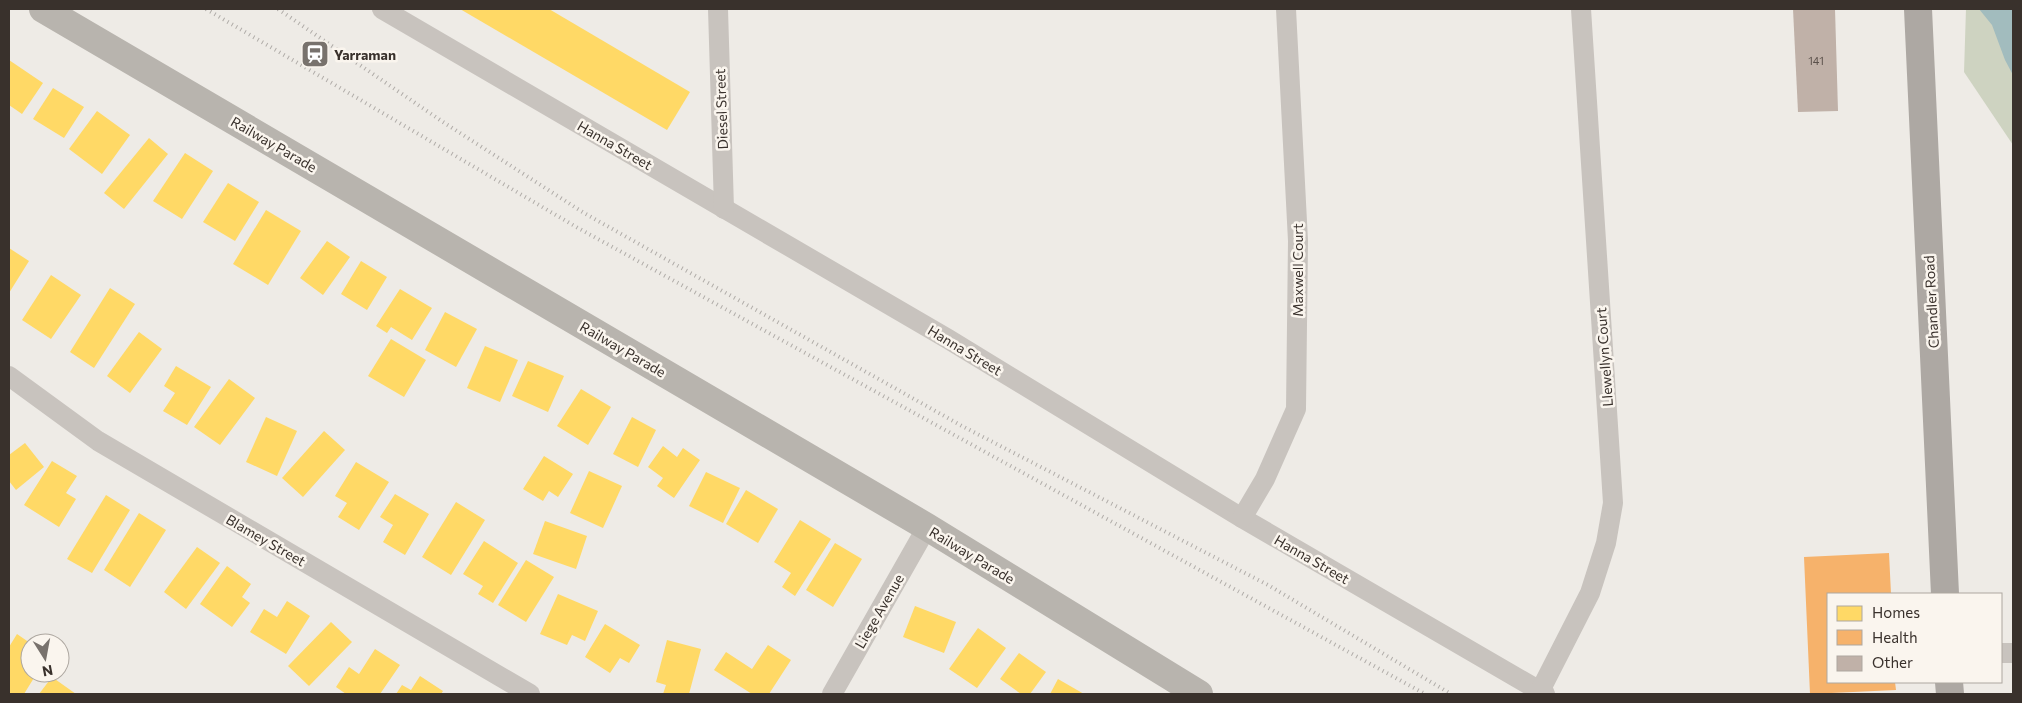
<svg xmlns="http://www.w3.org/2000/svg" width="2022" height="703" font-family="Commissioner,sans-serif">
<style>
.green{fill:#ced3c1}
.water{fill:#a2bcbe}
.homes{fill:#ffd966}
.health{fill:#f6b26b}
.building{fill:#c0b1a8}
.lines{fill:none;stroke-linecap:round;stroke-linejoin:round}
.minor{stroke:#c8c3be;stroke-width:20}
.secondary{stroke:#b8b4ae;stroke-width:28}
.primary{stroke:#ada8a3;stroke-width:28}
.rail{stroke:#b0aca8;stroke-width:4;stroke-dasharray:1 4;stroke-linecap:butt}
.labels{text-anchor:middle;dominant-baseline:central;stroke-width:5;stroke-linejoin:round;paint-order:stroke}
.number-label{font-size:11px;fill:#5b514b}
.poi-label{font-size:14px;font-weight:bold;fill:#39312c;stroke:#faf5ee;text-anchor:start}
.street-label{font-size:14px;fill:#39312c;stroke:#faf5ee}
</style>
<rect width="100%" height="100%" fill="#eeebe6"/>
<path class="green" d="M1966,9H2013V145L1964,72Z"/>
<path class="water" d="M1979,9H2013V75L2005,60L1992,25Z"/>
<g class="homes">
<path d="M460,9H549L690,92L667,130Z"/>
<path d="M9,60L43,83L22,114L9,105Z"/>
<path d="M53,88L84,107L64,138L33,119Z"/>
<path d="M97,111L130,135L102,174L69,149Z"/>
<path d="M149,138L168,154L124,209L104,193Z"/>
<path d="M185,153L213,171L182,219L153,201Z"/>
<path d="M228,183L259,202L235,241L203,222Z"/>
<path d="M266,210L301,231L268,285L233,264Z"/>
<path d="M327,241L350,257L323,295L300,278Z"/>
<path d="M9,248L29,261L9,293Z"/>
<path d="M361,261L387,277L367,310L341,294Z"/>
<path d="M51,275L81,295L51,339L22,320Z"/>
<path d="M110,288L135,304L94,368L70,352Z"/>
<path d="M400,289L432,308L412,340L391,327L387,333L376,326Z"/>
<path d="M445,312L477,329L456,367L425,350Z"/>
<path d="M139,332L162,349L130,393L107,376Z"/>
<path d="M391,339L426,360L404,397L368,376Z"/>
<path d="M485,346L518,360L500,402L467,388Z"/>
<path d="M528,361L564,376L548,412L512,396Z"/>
<path d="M176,366L211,387L187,425L163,411L175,393L164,386Z"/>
<path d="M229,379L255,398L220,445L194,427Z"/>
<path d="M581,389L611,407L588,445L557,426Z"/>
<path d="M266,417L297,431L277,476L246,462Z"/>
<path d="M632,417L656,430L638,467L613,454Z"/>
<path d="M324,431L345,450L303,497L282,478Z"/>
<path d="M25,443L44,467L16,490L9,481V455Z"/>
<path d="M663,446L677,457L683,448L700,460L674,498L657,486L663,478L648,467Z"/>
<path d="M544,456L573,474L558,497L549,491L543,501L523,489Z"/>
<path d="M52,461L77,476L66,493L76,499L59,527L24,505Z"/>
<path d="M356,462L389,482L359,530L338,517L347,503L335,496Z"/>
<path d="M589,471L622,486L603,528L570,513Z"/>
<path d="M706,472L740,488L723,523L689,506Z"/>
<path d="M746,490L778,509L758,543L726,524Z"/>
<path d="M395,494L429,514L405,555L383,542L393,525L380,517Z"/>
<path d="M106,495L130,510L92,573L67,559Z"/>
<path d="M456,502L485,520L451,575L422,557Z"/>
<path d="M139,513L166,530L130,587L104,570Z"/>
<path d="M800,520L831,539L795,596L782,587L791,573L774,562Z"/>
<path d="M545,521L587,536L576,569L533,554Z"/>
<path d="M484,541L518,563L493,603L478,594L483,586L463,574Z"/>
<path d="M835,543L862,559L833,607L806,590Z"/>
<path d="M197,547L220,563L186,609L164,592Z"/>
<path d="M526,560L554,577L526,622L498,605Z"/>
<path d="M227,566L251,584L242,597L250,603L232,627L200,604Z"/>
<path d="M558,594L598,611L585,641L572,635L567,645L540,634Z"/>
<path d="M287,601L310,616L286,654L250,632L264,609L277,617Z"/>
<path d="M915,606L956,622L944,653L903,637Z"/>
<path d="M331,622L352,642L309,686L288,666Z"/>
<path d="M605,624L640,645L629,663L620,658L610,673L585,657Z"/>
<path d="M978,628L1006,648L977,688L949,669Z"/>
<path d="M17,634L30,643V673H37L24,694H9V647Z"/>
<path d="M667,640L701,649L689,694H663L666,685L656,682Z"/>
<path d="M768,645L791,660L769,694H752L714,670L726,652L752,669Z"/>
<path d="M375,649L400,665L380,694H346L336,687L349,667L359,674Z"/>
<path d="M1019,653L1046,672L1030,694H1021L1000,679Z"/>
<path d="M420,676L443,691L441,694H396L402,685L411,690Z"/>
<path d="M52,677L76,694H39Z"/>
<path d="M1058,679L1084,694H1050Z"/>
</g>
<path class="health" d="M1889,553L1891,594H1828V682H1895L1896,690L1810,694L1804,557Z"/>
<path class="building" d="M1793,9H1835L1838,111L1798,112Z"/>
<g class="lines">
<g class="minor">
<path d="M382,9L948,339L1242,518L1545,694"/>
<path d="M718,9L724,209"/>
<path d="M9,376L98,441L530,694"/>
<path d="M1242,518L1265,479L1296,409L1298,241L1286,9"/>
<path d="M2001,653H2013"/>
<path d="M1540,691L1590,593L1606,543L1613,503L1581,9"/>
<path d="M832,694L927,527"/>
</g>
<path class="secondary" d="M43,9L927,527L1199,694"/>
<g class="primary">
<path d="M1918,9L1945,594"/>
<path d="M1949,682L1950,694"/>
</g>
<g class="rail">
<path d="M206,9L578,228L1425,694"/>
<path d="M278,9L443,122L584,213L962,426L1268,585L1451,694"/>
</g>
</g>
<defs>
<symbol id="station-square" viewBox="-11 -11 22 22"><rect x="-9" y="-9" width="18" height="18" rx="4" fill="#78726d" stroke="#faf5ee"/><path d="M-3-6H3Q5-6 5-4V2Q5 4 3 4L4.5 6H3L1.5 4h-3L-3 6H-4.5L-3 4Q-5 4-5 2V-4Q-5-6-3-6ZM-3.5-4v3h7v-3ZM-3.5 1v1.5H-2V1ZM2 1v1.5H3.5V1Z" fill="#fff"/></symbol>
</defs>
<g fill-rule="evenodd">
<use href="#station-square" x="299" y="38" width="32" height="32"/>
</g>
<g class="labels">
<g class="number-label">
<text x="1816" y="60">141</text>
</g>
<g class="poi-label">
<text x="334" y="54">Yarraman</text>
</g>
<g class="street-label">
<text transform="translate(721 109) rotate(-92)">Diesel Street</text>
<text transform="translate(274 144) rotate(30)">Railway Parade</text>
<text transform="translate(615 145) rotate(30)">Hanna Street</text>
<text transform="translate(1297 270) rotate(-90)">Maxwell Court</text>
<text transform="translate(1931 302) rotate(-93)">Chandler Road</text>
<text transform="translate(623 349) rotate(30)">Railway Parade</text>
<text transform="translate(965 350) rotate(31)">Hanna Street</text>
<text transform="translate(1604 357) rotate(-94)">Llewellyn Court</text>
<text transform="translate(266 540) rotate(30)">Blamey Street</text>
<text transform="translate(972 555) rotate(31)">Railway Parade</text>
<text transform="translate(1312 559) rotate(30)">Hanna Street</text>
<text transform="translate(879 611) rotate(-60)">Liege Avenue</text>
</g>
</g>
<rect width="2022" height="703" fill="none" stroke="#39312c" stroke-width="20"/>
<rect x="1827" y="593" width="175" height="90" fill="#faf5ee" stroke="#ada7a0"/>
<rect x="1837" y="606" width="25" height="15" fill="#ffd966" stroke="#ada7a0"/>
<text x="1872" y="618" font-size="15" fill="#39312c">Homes</text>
<rect x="1837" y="630" width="25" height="15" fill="#f6b26b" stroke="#ada7a0"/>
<text x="1872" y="643" font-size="15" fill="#39312c">Health</text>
<rect x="1837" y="656" width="25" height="15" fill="#c0b1a8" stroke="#ada7a0"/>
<text x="1872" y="668" font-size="15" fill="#39312c">Other</text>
<g transform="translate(45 658) rotate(169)"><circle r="24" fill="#faf5ee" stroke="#ada7a0"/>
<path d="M0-4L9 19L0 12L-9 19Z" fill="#78726d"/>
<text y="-8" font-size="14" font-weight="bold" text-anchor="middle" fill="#39312c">N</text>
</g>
</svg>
